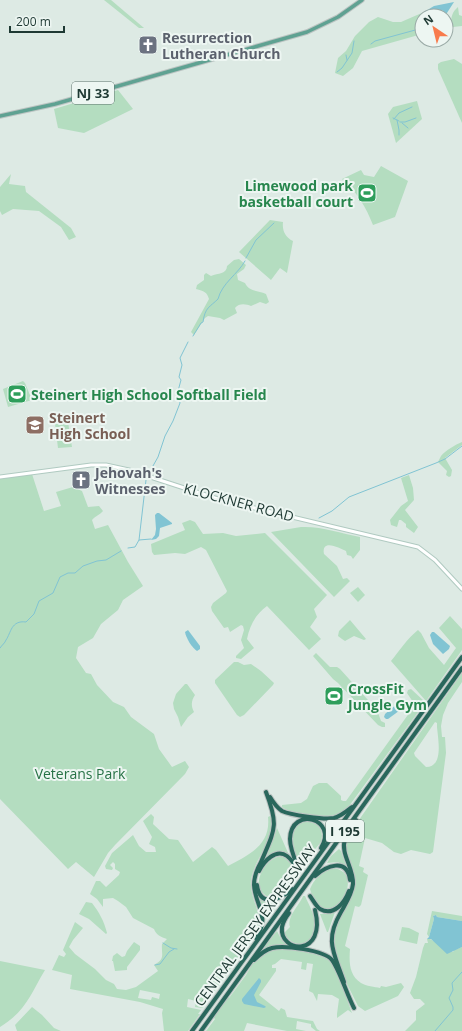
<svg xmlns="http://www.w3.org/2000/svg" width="462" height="1031" font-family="'Open Sans',sans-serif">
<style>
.green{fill:#b4ddc0;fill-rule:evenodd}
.water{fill:#81c4d3}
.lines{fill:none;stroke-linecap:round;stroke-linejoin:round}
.stream{stroke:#81c4d3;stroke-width:1}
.secondary-casing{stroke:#b0cac1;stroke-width:5}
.primary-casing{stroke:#bcc4c2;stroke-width:5.5}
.highway-casing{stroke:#bcc4c2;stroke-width:6}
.secondary{stroke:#fff;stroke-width:3}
.primary{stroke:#5fa292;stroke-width:3.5}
.highway{stroke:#29675c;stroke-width:4}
.labels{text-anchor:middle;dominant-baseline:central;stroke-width:4;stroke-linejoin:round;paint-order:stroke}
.shield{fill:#edf6f2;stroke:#5c726c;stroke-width:1}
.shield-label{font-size:13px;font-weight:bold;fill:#1e3933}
.worship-label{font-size:14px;font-weight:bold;fill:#5b616d;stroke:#edf6f2;text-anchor:start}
.leisure-label{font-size:14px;font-weight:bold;fill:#27864d;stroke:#edf6f2;text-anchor:start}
.education-label{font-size:14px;font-weight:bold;fill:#785e54;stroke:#edf6f2;text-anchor:start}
.street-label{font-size:14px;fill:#1e3933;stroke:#edf6f2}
.park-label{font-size:14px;fill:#277246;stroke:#edf6f2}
</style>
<rect width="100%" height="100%" fill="#ddeae4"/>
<g class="green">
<path d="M104,0H111L144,28H139Z"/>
<path d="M458,7L459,15L462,16V26L453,27L451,25C451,17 452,12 458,7Z"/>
<path d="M424,12L429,16H434H422V34L362,51L353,68L343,76L335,73L338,58L346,51L355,36L369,22L378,17L393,22H401Z"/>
<path d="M454,59L462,64V123L438,69V64L441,62Z"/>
<path d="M118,90L133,109L84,133L58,128L54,109Z"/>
<path d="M417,101L422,119L396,143L388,114L393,107Z"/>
<path d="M381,166L408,181L395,217L373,225C366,207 357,192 342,179L361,170L364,175L374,177Z"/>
<path d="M11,174L9,184L25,186L26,192L71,228L76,237L69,240L61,227L39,211L13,209L2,215L0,211V187Z"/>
<path d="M270,220L283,222C282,230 285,237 293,241L287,273L280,268L271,280L239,252Z"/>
<path d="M239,259L246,265L244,269L237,274L238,280L245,283C249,292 258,290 266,294L269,302L266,304L260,302L251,306C246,304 239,303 235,308L237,313L224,320L220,318L208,316L205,318L194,335L191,332L209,299C207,292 204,291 196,289L197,285L204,280V275L206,273L211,276C218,273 227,274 227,266L234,260Z"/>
<path d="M23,381L25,383L32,400L8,407L3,389Z"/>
<path d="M68,422L72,447L58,448L55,424Z"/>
<path d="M462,442V445L445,458L452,470L451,476L449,477L446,475L447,471L438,462C439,460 440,458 441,456C446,450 455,445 462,442Z"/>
<path d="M32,474L44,511L61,506L56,492L73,487L82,491L88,507L99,506L103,511C100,515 95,516 92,520L95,529L108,525L128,562L143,586L123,600L118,610L101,624L93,638L78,647L76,658L86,673L91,674L97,685L113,702L124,707L131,717L154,734L159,749L172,767L185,761L189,767L185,774L115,845L108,853L94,877L76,862L68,869L0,799V479Z"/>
<path d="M409,475L413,488L414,500L405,510L418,527L414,533L406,527V524L401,520H399L397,527L391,525L390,520L401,506L408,501L401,478Z"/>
<path d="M190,520L195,522L203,534L223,533L236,536L265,533L327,595L314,609L317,617L310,627L321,639L309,650L267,606C255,615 250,625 247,639L254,648L241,659L236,658V656L244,648L241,640L244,630L243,626L241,625L230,632L228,627L224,628L212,611L211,607L213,603L226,593L227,591L206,550L201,547L185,554L175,553L154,555L152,552L151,544L185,530L182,523Z"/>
<path d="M301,527C321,526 340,533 360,537V550L353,559L351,556L347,555L346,551C340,548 321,538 324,554L337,566L343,579L347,578L350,581L334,597L271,532Z"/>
<path d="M358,587L365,595L358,602L350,593Z"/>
<path d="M450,616L462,629V650L426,701L391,661C400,650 407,639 418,630L421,633L429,648L444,665L456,648L439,628Z"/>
<path d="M350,620L366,639L364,640L354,636L345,641L342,639L338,636L339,631Z"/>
<path d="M316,653L330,667H337L340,669L377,710L381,721L385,723V727H382L378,725L338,683L333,679L313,656Z"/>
<path d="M234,662H238L244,665L251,664L261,671L274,683L273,685L244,715L240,717L237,715L215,683V680Z"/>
<path d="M462,673V682L448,703L443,715L441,726L442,737H445L446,753L433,852L430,854L411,850L401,854L394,852L382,843L365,838L359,866L364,868L363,872L368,875L361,905L359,907L355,906L345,946L350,949C349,962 349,975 361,983C366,986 375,987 380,988L381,986L386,987L401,983L404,987L398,996L365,1011L358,1006L345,980L333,947L334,929L355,880L353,872L346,849L347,837ZM435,722L437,723V727C438,739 444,767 426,767L415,756L414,753Z"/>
<path d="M185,684H187L195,695C191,701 191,706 194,712L188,717L181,727L178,717L174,709L173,703L176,694Z"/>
<path d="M411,689L424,701V704L349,806C345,809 340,813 336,815C324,818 291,815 282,807V805L301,803L307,799L313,786L319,783H327L341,796V800L343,801H346L415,705L407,693L408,690Z"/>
<path d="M151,814L154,817L153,824L169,839L178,840L193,862L212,847L216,850L228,866C249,855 271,845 268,817L272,815C272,820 273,826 272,831C267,848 254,862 251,880C249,897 262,912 259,929L202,1008L195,1007L196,1001L188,999L187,1007L201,1010L198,1014H200L188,1031H164L162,1013L163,1009L140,1002L70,989L72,975L52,970L59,955L64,957L66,954L63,950L75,922L83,928L73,940L69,947L75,954L95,969L106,980L114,984L117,989L126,990L136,987L158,971L154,965C166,959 161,954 162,944L167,939C161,937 156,935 154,929L133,918L126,907L118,901L113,898L103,899V907L97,899L90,894L96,881H100L106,887L119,875L120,872L115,869V864L113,862L110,865L113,868L112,870L106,869L105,866L112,853L133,835L139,846L146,852H156L155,847L149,844L152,837L143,821ZM140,990L160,994L159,999L152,997L151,1000L138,998Z"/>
<path d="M308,821L318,825L321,830L322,836L321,842L301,866C290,853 285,823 308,821Z"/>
<path d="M277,828L289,855C280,851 273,851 266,858Z"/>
<path d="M339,849L341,851L347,868L338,862L327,863L331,856Z"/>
<path d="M282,856C290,860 295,868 296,877L287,890L273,898C247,894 261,858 282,856Z"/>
<path d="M331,868C373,870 325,944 310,889C314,879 321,873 331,868Z"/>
<path d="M303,896H305C309,905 315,915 315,925C315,931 313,935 310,939C301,949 291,943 284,934L285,932L290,927C287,916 299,906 303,896Z"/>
<path d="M259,899L278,904L271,911L267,919H266Z"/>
<path d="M86,902L92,903C99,912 104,921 107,933L106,934L89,919L79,914Z"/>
<path d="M432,911L462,916V921L437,917L436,915L433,916L434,919L429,937L427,934Z"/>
<path d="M335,912L328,932H327L320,914H328Z"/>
<path d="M402,927L409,928L419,933L417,944L399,940Z"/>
<path d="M277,931L281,939L287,945H276L265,949V946Z"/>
<path d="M427,939H430L453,952L454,950L462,947V1031H405L416,1020V1011L425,1004L420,999H414L410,993L416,977L423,948L425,943H428Z"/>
<path d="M134,942L140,946V950L127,967V970L115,971L113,961H112L113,956L117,953L122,957L125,956L127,951Z"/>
<path d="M276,949C288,950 315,950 325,957C336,963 347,1000 352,1013L348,1010L337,1018V1014L339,999L332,995L318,994L317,1001L313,993L309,991L313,964L307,963L306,970L301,969L302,962L281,959L275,964L272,965V968H276V971L259,995L279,1011L281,1008L285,1010L287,1017L313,1021L317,1029L320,1031H316L311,1027V1024L297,1021L296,1029L306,1031H287L247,1023L244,1031H206L215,1019L213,1017L227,997L229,998L246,975L254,961L263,953Z"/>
<path d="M0,961L45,970C30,995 26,1011 0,1027Z"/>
<path d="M32,1007L42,1015L54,1028L61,1031H17L15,1025Z"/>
</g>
<g class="water">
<path d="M454,2L445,16H429L424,12L434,6Z"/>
<path d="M157,513H159L172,523V524L160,528L159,536L156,539L151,540L155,535L156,529L155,515Z"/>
<path d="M188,630L200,646V649L197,651C192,648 186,638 185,632Z"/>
<path d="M432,632H434L450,646L449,649L443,654L433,644L430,635Z"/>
<path d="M403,699H406L407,705L388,719H386L384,717L385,714Z"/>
<path d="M436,915L437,917L462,921V947L447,954L431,939H427L429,937L434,919L433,916Z"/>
<path d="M259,978L261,980V982L254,995L257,1002L265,1006L266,1007L264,1008L244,1004L242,1001V999Z"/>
</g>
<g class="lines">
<g class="stream">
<path d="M371,44L375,41L419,29"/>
<path d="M346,55L347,60"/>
<path d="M337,72L342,68L352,53L354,41"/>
<path d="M393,118L399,121"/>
<path d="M394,119L399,113L412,107"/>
<path d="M397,120L399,130V135"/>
<path d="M400,122H405L416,118"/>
<path d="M402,123L408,128"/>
<path d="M246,258L256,240L274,223"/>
<path d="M193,336L201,323L203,322C205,307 210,307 218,299C222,283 238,274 245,261"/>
<path d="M149,473L158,457L165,436L173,421L180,403L178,391L181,380L179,377L182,365L180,358L188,342"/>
<path d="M319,518L332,511L349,497L436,463L445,459L462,446"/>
<path d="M139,540L146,480"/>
<path d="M128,548L135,547L139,540L151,539"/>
<path d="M0,648C2,645 5,643 6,640C11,633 11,620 26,622L34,614L39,601L53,593L60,577L68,573H75L83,566L97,561L106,560L121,551"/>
<path d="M163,943L171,948L177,949"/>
<path d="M155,965L160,964L169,952L174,949"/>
<path d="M435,1031L453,1010V1007L449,998L453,990L452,983L462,972"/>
</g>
<defs>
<path id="secondary" d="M0,477L91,465H106L129,470L221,500L418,547L435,560L462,589"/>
<path id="primary" d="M0,116L55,104L307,32L338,17L362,0"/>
<g id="highway">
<path d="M270,797C273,802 276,807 282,811C290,815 325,820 334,818C341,816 347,811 352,807"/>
<path d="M299,870C295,860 290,849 290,839C291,805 339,819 321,848"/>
<path d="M259,871C264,861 276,848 287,856C291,859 293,863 296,866"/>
<path d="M315,876C326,866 347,857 350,880"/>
<path d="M257,885C260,909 281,899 292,889"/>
<path d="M310,896C313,900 316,906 320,909C334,917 345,902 349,891"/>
<path d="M289,913C286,917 283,922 282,927C279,954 327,957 315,910"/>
<path d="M256,938C271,916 255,906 254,885C254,877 257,869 261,862C275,829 279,826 266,792"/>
<path d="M254,960C259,955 265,950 272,948C284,945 324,950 332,960C340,971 347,995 354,1008"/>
<path d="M344,982C334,952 324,941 341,912C346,903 352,894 353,884C354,868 340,854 345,839C347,832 352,826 356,820"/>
<path d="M192,1031L462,657"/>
<path d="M201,1031L462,668"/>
</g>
</defs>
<use href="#secondary" class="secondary-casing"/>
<use href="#primary" class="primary-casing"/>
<use href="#highway" class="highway-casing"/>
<use href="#secondary" class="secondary"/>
<use href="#primary" class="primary"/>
<use href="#highway" class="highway"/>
</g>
<defs>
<symbol id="church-square" viewBox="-11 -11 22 22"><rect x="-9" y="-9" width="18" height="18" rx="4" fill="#6b7280" stroke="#edf6f2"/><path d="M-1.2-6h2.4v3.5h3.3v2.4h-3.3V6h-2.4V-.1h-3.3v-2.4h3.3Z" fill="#fff"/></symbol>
<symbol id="stadium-square" viewBox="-11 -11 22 22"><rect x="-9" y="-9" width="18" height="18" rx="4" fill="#2e9e5b" stroke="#edf6f2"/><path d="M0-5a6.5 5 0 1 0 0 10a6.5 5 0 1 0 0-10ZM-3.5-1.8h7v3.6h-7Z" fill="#fff"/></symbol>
<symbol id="school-square" viewBox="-11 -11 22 22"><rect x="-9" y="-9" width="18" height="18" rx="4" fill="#8d6e63" stroke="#edf6f2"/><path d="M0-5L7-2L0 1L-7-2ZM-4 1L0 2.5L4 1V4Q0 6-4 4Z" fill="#fff"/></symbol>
</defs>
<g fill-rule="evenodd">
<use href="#church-square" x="137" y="34" width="22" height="22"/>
<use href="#stadium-square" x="356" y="182" width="22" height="22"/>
<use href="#stadium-square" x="6" y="383" width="22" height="22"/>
<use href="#school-square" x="24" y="414" width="22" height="22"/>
<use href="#church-square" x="70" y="469" width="22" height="22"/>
<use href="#stadium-square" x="323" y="685" width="22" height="22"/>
</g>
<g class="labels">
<g class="shield">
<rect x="72" y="82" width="42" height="22" rx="3"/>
<rect x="326" y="820" width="38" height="22" rx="3"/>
</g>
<g class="shield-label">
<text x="93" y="93">NJ 33</text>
<text x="345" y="831">I 195</text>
</g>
<g class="worship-label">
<text x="162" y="37">Resurrection<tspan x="162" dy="16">Lutheran Church</tspan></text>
<text x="95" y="472">Jehovah's<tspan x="95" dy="16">Witnesses</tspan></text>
</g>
<g class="leisure-label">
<text x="353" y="185" text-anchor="end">Limewood park<tspan x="353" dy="16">basketball court</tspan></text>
<text x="31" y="394">Steinert High School Softball Field</text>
<text x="348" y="688">CrossFit<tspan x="348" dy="16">Jungle Gym</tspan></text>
</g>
<g class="education-label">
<text x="49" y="417">Steinert<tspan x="49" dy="16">High School</tspan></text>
</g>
<g class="street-label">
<text transform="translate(239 502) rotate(15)">KLOCKNER ROAD</text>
<text transform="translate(255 925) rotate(-54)">CENTRAL JERSEY EXPRESSWAY</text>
</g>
<g class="park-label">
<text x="80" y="773">Veterans Park</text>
</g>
</g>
<g transform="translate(434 28) rotate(325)"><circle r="19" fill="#edf6f2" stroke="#9aaaa6"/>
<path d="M0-3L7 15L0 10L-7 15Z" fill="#f87b4c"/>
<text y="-6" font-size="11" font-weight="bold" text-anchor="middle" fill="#1e3933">N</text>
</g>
<path d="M10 26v6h54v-6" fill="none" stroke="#1e3933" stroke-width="2"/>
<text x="16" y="26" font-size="12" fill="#1e3933" stroke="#edf6f2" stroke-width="3" paint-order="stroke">200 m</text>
</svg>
